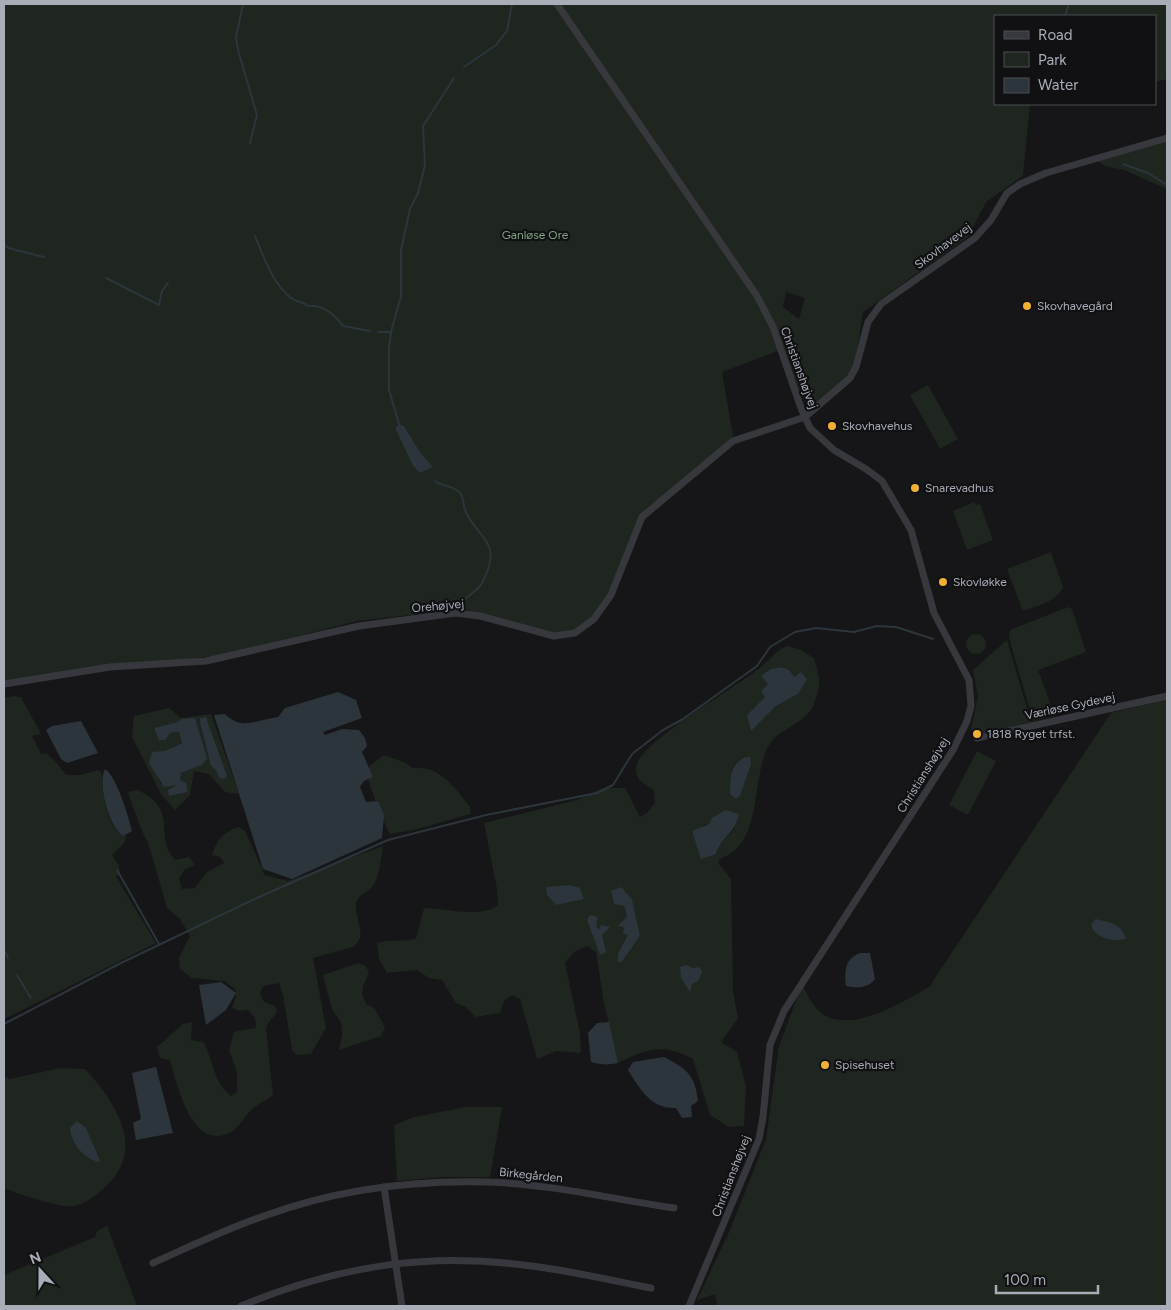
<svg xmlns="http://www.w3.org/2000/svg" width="1171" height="1310" font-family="Figtree,sans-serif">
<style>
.green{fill:#1e261f;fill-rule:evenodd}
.water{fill:#2c353c}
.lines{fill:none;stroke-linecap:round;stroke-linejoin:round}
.stream{stroke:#2c353c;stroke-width:2}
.minor{stroke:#37383d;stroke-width:7}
.poi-dot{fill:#f2b134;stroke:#111113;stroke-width:2}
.labels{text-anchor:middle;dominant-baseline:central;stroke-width:4.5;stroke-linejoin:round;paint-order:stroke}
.park-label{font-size:12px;fill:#7fa381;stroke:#111113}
.street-label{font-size:12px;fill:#a8adb8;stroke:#111113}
.poi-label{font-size:12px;fill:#a8adb8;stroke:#111113;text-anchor:start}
</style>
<rect width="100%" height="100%" fill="#161618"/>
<g class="green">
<path d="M4,4H1167V79L1155,82V16H995V104H1030L1023,176L986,202L968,237L863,312L854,371L810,411L778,351L722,372L733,436L638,521L609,594L589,623L573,632L555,635L463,609L357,621L229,654L4,681ZM786,292L805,298L799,319L783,307ZM398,424L404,426L420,452L432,467L420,473L413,466L395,428Z"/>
<path d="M1167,141V189L1124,170L1105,166L1098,161Z"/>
<path d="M928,385L958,439L940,449L910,395Z"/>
<path d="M974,502L976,505L980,504L993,540L967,550L953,511Z"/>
<path d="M1051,552L1063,587C1057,602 1036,606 1023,611L1007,569Z"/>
<path d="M1068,607L1072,609L1086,652L1038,670L1055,716L1033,721L1009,638L1010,630Z"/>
<circle cx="976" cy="644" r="10"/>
<path d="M1007,640L1031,722L983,733L971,730L978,696L973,670Z"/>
<path d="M787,646L801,650L814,658C820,680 822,684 813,706C805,724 777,729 768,747C751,779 763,845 721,858L718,863L731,879L733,992L738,1018L721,1042L737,1052L746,1087L744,1126L729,1127L710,1115L693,1059C664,1043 647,1048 618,1063L604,1003L596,952L587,946L574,952L565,963L580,1033L581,1053L556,1051L537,1059L520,999L512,995L504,1001L500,1013L475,1017L466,1007L456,1003L442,980L429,978L417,970L387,973L379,959L377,943C390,939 402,942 416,939L424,908C446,908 480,919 498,905L497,889L484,823L577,800L603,788H625L640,817L647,813L655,803L654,790C643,783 633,779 637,764C644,740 738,686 761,667C771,659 775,651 787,646ZM783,667C794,672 795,683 798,694L776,706L751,731L747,715L766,696L771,669ZM709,824L735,828L719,845L716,854L703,825ZM611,891H624L632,899L640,936L621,963L618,953L628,935L623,920L627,916L624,906L614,904Z"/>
<path d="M14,696L21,697L41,734L32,736L41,754L46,753L56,762L66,775H80L98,770L102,773C101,792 107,825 123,836L127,835L124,843L112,855L119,866L120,874L116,877L156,943L4,1019V698Z"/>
<path d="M1167,699V1306H718L715,1294L697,1300L730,1230L766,1139L779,1046L802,985C807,993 812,1005 819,1011C848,1037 902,1002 929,987L1111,713Z"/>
<path d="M169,708L181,718L211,714L239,794L225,792L209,774L194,771L190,795L175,810L161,794L132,737L134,716ZM206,717L227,776L219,778L216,770L211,766L200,723V718ZM182,719H189L202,765L181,773L180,780L188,792L169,796L177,785L170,786L160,783L159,776L171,747L182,743L180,732L170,733Z"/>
<path d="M977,751L996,761L968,815L949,805Z"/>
<path d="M384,755L404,762L413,768C440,765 455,788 470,807L471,814L414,830L390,834C387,830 368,782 368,778C368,774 369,770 370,766Z"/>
<path d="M138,790C181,812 152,833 175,860L189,857L195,865L185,869L179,878L182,889L195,888L207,872L224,863L220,857L212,855C217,840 223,832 239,827L245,831L265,875L288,881L383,846C381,858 380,874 374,884C370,892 357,894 356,904C354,919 369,935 353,947L313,958L326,1028L311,1054L297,1055L292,1050L283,995L279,983L263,986L260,994L264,1002L275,1006L277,1010C275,1017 269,1020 266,1028L273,1095C266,1102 256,1104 251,1110C244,1117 237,1131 227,1134C190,1148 177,1083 170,1060L160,1058L157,1047L183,1024L192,1022L191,1040L203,1042C215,1063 212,1080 231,1096L237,1092V1072L229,1051L233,1034L236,1031L256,1028L255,1018L248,1010L239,1011L232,1008L236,997L235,989L224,981L192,978L180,969L179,958L190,936L180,919L167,908L148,842C142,835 132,803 128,792Z"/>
<path d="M358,963L366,966L369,973L363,986L362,994L366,1004L374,1008L385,1027L381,1036L339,1050L342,1034L341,1022L332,1009L323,975Z"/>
<path d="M60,1068L85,1069C116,1103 148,1150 104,1188C95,1196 86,1204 74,1206C59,1208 19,1194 4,1188V1077L10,1079Z"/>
<path d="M466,1107H502L490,1177H442L397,1181L394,1125L414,1117Z"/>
<path d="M107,1226L137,1306H4V1275L95,1237L97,1231Z"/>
</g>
<g class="water">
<path d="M399,424L404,426L420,452L433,467L420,473L413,466L395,428Z"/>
<path d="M782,667L789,670L794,677L801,672L807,679L798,694L776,706L751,731L747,715L765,697L761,691L768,684L761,676L771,669Z"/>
<path d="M338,692L356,700L362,718L323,732L325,735L342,729L359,730L365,738L367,746L362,752L373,777L364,781L360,787L366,802L378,801L384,815L382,838L292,879L263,869L214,715L225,714C242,731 256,720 278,717L285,708Z"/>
<path d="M206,717L227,776L224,779L219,778L216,770L211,766L200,723V718Z"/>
<path d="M195,718L207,758L202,765L181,773L180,780L186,783L188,792L169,796L168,790L177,785L164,787L149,763L152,752L164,751L182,743L179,732L170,733L165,740H159L154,728L178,722L182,719Z"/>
<path d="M81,721L98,753L67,763L61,759L46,730L52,726Z"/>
<path d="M750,757L751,764L740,796L736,799L730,794C730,778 730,767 743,758Z"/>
<path d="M105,769C117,777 128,816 132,831L123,836C109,827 97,784 105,769Z"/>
<path d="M726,810L739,814C734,836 721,836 716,854L701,859L692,831L709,824L712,818Z"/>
<path d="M570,885L580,888L584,899L556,905L547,895L546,887Z"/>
<path d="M621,887L632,899L640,936L621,963L618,961V953L628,935L623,933L624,927L618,926L627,916L624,906L614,904L611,891Z"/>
<path d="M590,915L598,917L596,926L599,930L601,925L610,927L602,935L606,952L600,955L587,920Z"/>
<path d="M1095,919C1109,922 1122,924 1126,939C1114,942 1095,939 1091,925Z"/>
<path d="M860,953H870L875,979C867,989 857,988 846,986C844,971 845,959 860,953Z"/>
<path d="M686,965L693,968L700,967L702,972L698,981L692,984L690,992L681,978L680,967Z"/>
<path d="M221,982L236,993L226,1010L206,1025L199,985Z"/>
<path d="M609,1022L618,1063C608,1065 601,1065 591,1062L588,1033L597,1023Z"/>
<path d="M664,1057C687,1069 695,1075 698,1101L691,1106L692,1117L682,1118L676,1108C651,1109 640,1089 628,1070L633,1062Z"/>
<path d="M156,1067L173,1133L136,1140L133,1123L141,1119L132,1073Z"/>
<path d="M77,1121L86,1128L100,1161L98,1162C83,1158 71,1143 70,1128Z"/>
</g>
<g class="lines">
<g class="stream">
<path d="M243,4L236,37L238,50L257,115L250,143"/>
<path d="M1065,16L1069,4"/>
<path d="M464,67L496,45L507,31L512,4"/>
<path d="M1123,164L1148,173L1167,185"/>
<path d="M255,236C264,257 272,283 291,298C296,302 302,301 308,306C323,304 334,314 343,326L370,331"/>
<path d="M4,244L8,248L44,257"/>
<path d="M106,278L159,305L162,291L168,283"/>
<path d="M378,332H391"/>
<path d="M399,424L389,390V348L391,332L401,296V250L410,209L418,193L425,165L423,126L454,78"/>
<path d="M435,481C443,487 452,485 459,492C464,496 463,504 465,510C479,542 504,540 482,583C476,594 461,598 455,610"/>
<path d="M117,870L159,944"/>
<path d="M4,950L8,958"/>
<path d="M17,975L31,998"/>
<path d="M4,1024L119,964L257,898L388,840L486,815L597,793L613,785L632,754L663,730L683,719L757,666L770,647L795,632L816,628L854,632L877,626L896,627L933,639"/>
</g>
<g class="minor">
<path d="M557,4L757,296L773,327L801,408L810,428L834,450L866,469L882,481L911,530L934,613L969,680L971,706L967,721L953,750L784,1011L770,1045L763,1117L759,1139L689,1306"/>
<path d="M4,684L110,667L206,661L359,626L456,613L480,616L554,636L575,633L594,619L611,595L642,517L733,441L805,417L850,378L856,367L868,322L881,304L975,238L991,220L1007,193L1020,184L1046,173L1167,138"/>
<path d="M977,738L1167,696"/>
<path d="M384,1187L402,1306"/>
<path d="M153,1263C189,1247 226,1229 264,1216C335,1190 412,1180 487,1182C550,1184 612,1199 674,1208"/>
<path d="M241,1306C340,1265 432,1251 539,1267C576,1272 614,1281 651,1288"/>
</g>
</g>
<g class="poi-dot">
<circle cx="1027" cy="306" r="5"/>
<circle cx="832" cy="426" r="5"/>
<circle cx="915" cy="488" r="5"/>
<circle cx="943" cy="582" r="5"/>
<circle cx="977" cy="734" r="5"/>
<circle cx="825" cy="1065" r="5"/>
</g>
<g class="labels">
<g class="park-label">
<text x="535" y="235">Ganløse Ore</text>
</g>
<g class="street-label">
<text transform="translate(943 246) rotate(-37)">Skovhavevej</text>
<text transform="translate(799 368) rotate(70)">Christianshøjvej</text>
<text transform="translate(438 606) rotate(-5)">Orehøjvej</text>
<text transform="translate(1070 706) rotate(-12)">Værløse Gydevej</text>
<text transform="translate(923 775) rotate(-58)">Christianshøjvej</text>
<text transform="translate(531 1175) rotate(6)">Birkegården</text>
<text transform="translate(731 1176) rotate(-69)">Christianshøjvej</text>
</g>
<g class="poi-label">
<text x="1037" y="306">Skovhavegård</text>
<text x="842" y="426">Skovhavehus</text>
<text x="925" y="488">Snarevadhus</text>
<text x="953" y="582">Skovløkke</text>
<text x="987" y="734">1818 Ryget trfst.</text>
<text x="835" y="1065">Spisehuset</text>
</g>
</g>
<rect width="1171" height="1310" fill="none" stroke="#a8adb8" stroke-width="10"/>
<rect x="994" y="15" width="162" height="90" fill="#111113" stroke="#4d4f55"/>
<rect x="1004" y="31" width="25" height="8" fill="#37383d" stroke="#4d4f55"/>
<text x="1038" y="40" font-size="15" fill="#a8adb8">Road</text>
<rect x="1004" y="52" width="25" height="15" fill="#1e261f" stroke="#4d4f55"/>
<text x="1038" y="65" font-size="15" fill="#a8adb8">Park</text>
<rect x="1004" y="78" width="25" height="15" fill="#2c353c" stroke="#4d4f55"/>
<text x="1038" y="90" font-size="15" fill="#a8adb8">Water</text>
<g transform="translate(40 1270) rotate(339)" stroke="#111113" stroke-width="4" paint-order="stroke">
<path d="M0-4L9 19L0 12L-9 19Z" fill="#a8adb8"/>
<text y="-8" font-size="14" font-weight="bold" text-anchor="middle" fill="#a8adb8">N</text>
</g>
<path d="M996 1285v8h102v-8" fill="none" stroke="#a8adb8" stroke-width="2.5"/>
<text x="1004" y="1285" font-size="15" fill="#a8adb8" stroke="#111113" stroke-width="4" paint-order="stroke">100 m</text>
</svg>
